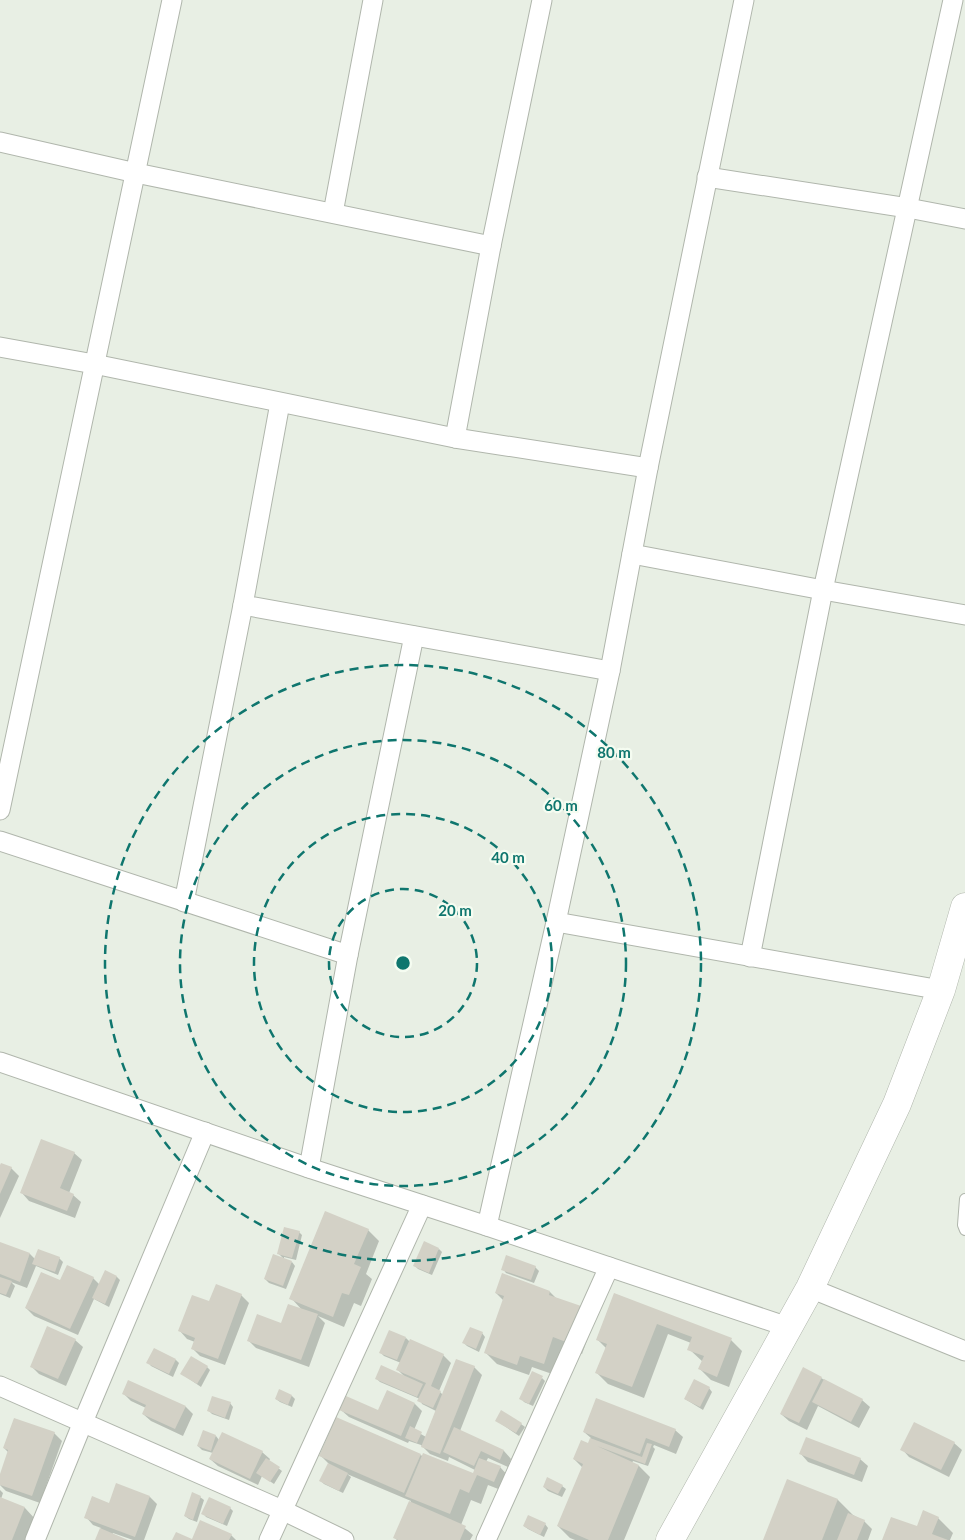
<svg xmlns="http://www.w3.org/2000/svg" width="965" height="1540" font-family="Lato,sans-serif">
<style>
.shadow{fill:#0003}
.building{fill:#d3d1c6}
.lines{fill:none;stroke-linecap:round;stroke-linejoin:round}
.lane-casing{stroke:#b0b6ac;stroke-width:12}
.street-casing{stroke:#b0b6ac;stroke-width:21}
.secondary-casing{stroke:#b0b6ac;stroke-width:29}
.lane{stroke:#fff;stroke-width:10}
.street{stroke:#fff;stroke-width:19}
.secondary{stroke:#fff;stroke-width:28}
.ring{fill:none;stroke:#0f766e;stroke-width:2.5;stroke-dasharray:9 6}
.centre{fill:#0f766e;stroke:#f5fcf1;stroke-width:2.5}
.ring-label{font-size:15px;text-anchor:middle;font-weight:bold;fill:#0f766e;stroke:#f5fcf1;stroke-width:4.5;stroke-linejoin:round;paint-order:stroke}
</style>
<rect width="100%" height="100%" fill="#e8efe4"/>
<g class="shadow">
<path d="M74,1153L82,1160L69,1193L73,1195L81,1202L75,1218L29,1201L22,1193Z"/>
<path d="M0,1168H11L19,1176L0,1218Z"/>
<path d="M368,1230L379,1241L366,1274L372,1279L361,1306L354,1303L344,1327L318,1316L325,1323L309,1367L256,1348L249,1341L282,1324L303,1311L291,1298Z"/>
<path d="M299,1232L302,1235L296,1260L284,1257V1259L278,1253Z"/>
<path d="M0,1241V1243L30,1254L35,1259L59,1258L63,1262L58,1275L36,1266L27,1288L11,1282L15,1286L10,1298L0,1294Z"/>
<path d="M439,1249L442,1252L432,1275L418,1269L415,1266Z"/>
<path d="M292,1262L295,1266L286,1289L269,1283L265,1279Z"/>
<path d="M535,1267L539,1271L534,1283L506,1273L503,1269Z"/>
<path d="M105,1272L117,1277L120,1280L109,1307L94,1299L78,1335L34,1316L26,1308L60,1282L93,1278L100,1285Z"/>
<path d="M550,1292L557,1299L595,1319L582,1354L565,1348L555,1375L532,1367L529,1375L497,1364L486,1353L504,1301L496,1293Z"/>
<path d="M615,1294L731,1340L742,1351L729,1387L711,1380L700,1369L703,1362L689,1349L691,1343L668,1334L644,1398L608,1384L597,1373L606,1348L597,1339Z"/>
<path d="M241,1295L249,1303L225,1365L200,1356L192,1348L195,1342L187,1339L180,1331L210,1303Z"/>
<path d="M482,1333L485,1337L479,1352L467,1346L464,1343Z"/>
<path d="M406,1338L410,1342L443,1355L451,1363L439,1391L443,1395L474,1367L482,1375L460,1431L504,1451L511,1459L508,1467L488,1458L486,1462L500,1467L511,1479L506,1492L488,1485L481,1504L471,1500L461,1525L473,1535L470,1540H397L395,1538L411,1501L347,1474L351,1477L343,1493L324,1484L321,1481L329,1464L321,1456L420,1455L474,1474L475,1470L449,1457L448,1461L430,1454L421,1445L409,1441L408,1443L349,1417L341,1410L379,1411L415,1404L422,1411L414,1430L426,1437L436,1411L422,1404L420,1399L380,1382L377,1379L405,1377L398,1370L401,1363L384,1356L381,1353Z"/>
<path d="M75,1340L83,1347L66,1386L39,1374L31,1366Z"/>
<path d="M176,1360L179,1363L173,1377L151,1366L148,1362Z"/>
<path d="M207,1367L210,1370L201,1387L182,1374Z"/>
<path d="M542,1378L545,1381L533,1406L524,1402L521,1398Z"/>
<path d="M821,1378L862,1400L870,1407L859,1428L818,1406L807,1430L789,1421L781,1414Z"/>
<path d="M709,1388L712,1392L703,1410L685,1399Z"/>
<path d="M124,1394L186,1407L193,1414L183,1436L151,1421L143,1414L146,1408L131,1401Z"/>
<path d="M292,1396L295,1399L292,1407L280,1402L276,1399Z"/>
<path d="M230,1403L233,1407L229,1420L212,1414L209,1411Z"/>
<path d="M497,1421L521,1424L525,1427L519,1436Z"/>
<path d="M675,1430L683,1437L676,1454L654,1445L653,1447L655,1449L648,1466L633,1461L632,1463L639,1466L650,1477L624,1540H575L570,1538L558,1526L583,1468L574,1459L594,1447L590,1443L591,1438L584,1432Z"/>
<path d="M54,1433L62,1441L40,1503L6,1491L0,1485V1478L9,1453L4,1448Z"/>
<path d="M216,1436L219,1440L262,1452L270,1459L269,1461L282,1471L274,1484L262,1476L258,1485L218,1466L210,1459L213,1453L202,1450L198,1446Z"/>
<path d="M954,1443L962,1450L949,1477L909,1457L902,1449Z"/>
<path d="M801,1454L860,1459L868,1466L862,1482L808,1462Z"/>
<path d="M788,1481L838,1500L853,1515L864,1521L872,1529L868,1540H765Z"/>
<path d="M562,1486L566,1489L562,1497L548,1491L544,1487Z"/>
<path d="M0,1490L3,1493L1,1499L25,1508L36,1520L28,1540H0Z"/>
<path d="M150,1497L157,1504L144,1540H133L113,1533L112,1535L125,1540H96L101,1528L93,1525L86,1517L110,1504Z"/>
<path d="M200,1497L204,1500L197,1522L189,1519L185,1516Z"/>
<path d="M230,1508L233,1511L227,1526L206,1517L203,1513Z"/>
<path d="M938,1518L953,1533L950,1540H884L918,1528Z"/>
<path d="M545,1524L548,1528L544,1537L528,1529L524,1526Z"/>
<path d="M231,1535L236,1540H193Z"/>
</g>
<g class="building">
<path d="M41,1139L75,1152L60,1188L74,1194L67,1211L20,1193Z"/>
<path d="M1,1163L12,1167L0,1194V1165Z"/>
<path d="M325,1211L369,1229L354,1264L361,1267L349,1295L342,1293L333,1317L289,1299Z"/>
<path d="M284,1227L300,1231L292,1258L277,1254Z"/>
<path d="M424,1241L439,1248L429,1273L413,1266Z"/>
<path d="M0,1242L30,1253L20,1282L0,1274Z"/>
<path d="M38,1249L60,1257L55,1272L32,1264Z"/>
<path d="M273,1254L292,1261L283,1286L264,1279Z"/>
<path d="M506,1255L536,1266L531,1280L501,1270Z"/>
<path d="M67,1265L94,1277L70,1329L25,1308L41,1272L60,1280Z"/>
<path d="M105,1270L117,1276L105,1304L92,1298Z"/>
<path d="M502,1273L550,1291L549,1295L584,1307L571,1344L553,1337L544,1364L520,1356L517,1365L484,1353L504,1296L495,1293Z"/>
<path d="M0,1277L12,1281L6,1295L0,1293Z"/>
<path d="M216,1284L242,1294L218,1359L191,1349L195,1338L178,1331L192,1295L209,1301Z"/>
<path d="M614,1293L732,1338L717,1377L698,1369L704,1356L687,1350L692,1337L657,1324L632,1387L595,1373L607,1344L596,1340Z"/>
<path d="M288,1304L318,1314L301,1360L247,1341L257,1314L281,1323Z"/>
<path d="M47,1326L76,1339L58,1379L30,1367Z"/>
<path d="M470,1327L483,1332L476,1349L462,1343Z"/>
<path d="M389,1330L406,1337L397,1360L379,1353Z"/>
<path d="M410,1339L444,1354L431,1386L441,1391L433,1408L417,1401L426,1383L396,1370Z"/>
<path d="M154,1348L176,1359L169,1374L146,1363Z"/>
<path d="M191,1356L208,1366L197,1384L180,1374Z"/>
<path d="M456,1359L475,1366L440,1454L421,1447Z"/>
<path d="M381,1365L423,1384L417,1397L375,1379Z"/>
<path d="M803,1367L822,1377L799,1423L780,1414Z"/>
<path d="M532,1371L543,1376L529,1404L519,1399Z"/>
<path d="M694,1379L710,1387L700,1407L684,1399Z"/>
<path d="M824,1379L863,1399L851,1422L812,1402Z"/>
<path d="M128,1380L186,1406L175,1429L142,1414L146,1405L122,1394Z"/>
<path d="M279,1389L292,1395L288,1405L275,1399Z"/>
<path d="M387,1390L415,1403L401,1436L339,1410L346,1396L378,1410Z"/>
<path d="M212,1396L231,1402L225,1418L207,1411Z"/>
<path d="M596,1398L676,1429L669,1447L646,1438L640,1454L583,1432Z"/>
<path d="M501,1410L522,1423L516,1433L495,1421Z"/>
<path d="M336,1417L421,1454L404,1493L319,1456Z"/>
<path d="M14,1418L55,1432L32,1496L0,1485V1474L8,1450L3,1448Z"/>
<path d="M914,1422L955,1442L941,1470L900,1450Z"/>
<path d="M410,1426L422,1432L417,1443L405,1438Z"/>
<path d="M454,1427L504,1450L500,1460L481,1451L474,1466L443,1452Z"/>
<path d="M203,1430L216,1435L211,1451L197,1446Z"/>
<path d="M222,1432L263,1451L250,1479L209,1459Z"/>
<path d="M806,1437L861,1458L854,1475L799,1454Z"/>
<path d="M590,1438L642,1457L647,1443L652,1444L645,1464L597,1446L639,1465L608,1540H589L557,1526L583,1464L573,1459L581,1440L588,1443Z"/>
<path d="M423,1453L473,1473L479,1458L501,1466L494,1482L477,1475L469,1493L460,1489L450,1514L405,1496Z"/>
<path d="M266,1458L280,1467L270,1482L256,1473Z"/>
<path d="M328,1463L348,1473L339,1491L319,1481Z"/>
<path d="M547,1477L563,1485L558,1494L543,1487Z"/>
<path d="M787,1479L838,1499L822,1540H763Z"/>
<path d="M116,1483L150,1496L135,1537L84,1518L92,1496L109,1503Z"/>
<path d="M192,1492L201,1496L193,1520L184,1516Z"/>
<path d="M0,1497L25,1507L12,1540H0Z"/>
<path d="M209,1497L231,1507L223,1524L201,1514Z"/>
<path d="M409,1501L466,1526L460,1540H398L393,1538Z"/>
<path d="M923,1510L939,1517L932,1534L948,1540H882L891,1517L917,1526Z"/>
<path d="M848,1513L865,1520L857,1540H837Z"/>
<path d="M528,1515L546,1523L540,1535L523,1526Z"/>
<path d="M200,1520L232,1534L229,1540H172L176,1532L192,1539Z"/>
<path d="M100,1528L128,1540H95Z"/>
</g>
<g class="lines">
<defs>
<path id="lane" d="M965,1199L963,1225L965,1230"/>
<g id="street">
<path d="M0,142L136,173L491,246"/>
<path d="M707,177L908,208L965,219"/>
<path d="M333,213L373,0"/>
<path d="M0,347L94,364L455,438L648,468"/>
<path d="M455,438L491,246L542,0"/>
<path d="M632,554L823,590L965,615"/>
<path d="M243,605L610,671"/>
<path d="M0,810L172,0"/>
<path d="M0,841L348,955L309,1168"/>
<path d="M184,902L243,605L280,403"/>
<path d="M556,922L941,990"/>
<path d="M348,955L414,636"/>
<path d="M750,957L823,590L953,0"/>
<path d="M0,1062L309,1168L487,1226L788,1327"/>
<path d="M487,1226L556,922L610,671L648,468L744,0"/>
<path d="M810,1288L965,1351"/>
<path d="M0,1386L282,1510L344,1540"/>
<path d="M35,1540L83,1422L205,1132"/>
<path d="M269,1540L422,1205"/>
<path d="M486,1540L609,1267"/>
</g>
<path id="secondary" d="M670,1540L810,1288L897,1104L941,990L965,907"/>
</defs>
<use href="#lane" class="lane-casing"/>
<use href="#street" class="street-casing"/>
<use href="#secondary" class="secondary-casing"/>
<use href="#lane" class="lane"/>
<use href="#street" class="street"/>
<use href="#secondary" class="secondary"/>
</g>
<g class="ring">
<circle cx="403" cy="963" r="74"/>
<circle cx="403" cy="963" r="149"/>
<circle cx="403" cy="963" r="223"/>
<circle cx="403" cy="963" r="298"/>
</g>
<circle cx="403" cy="963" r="8" class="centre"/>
<g class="ring-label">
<text x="614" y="758">80 m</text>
<text x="561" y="811">60 m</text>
<text x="508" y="863">40 m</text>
<text x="455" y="916">20 m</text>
</g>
</svg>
